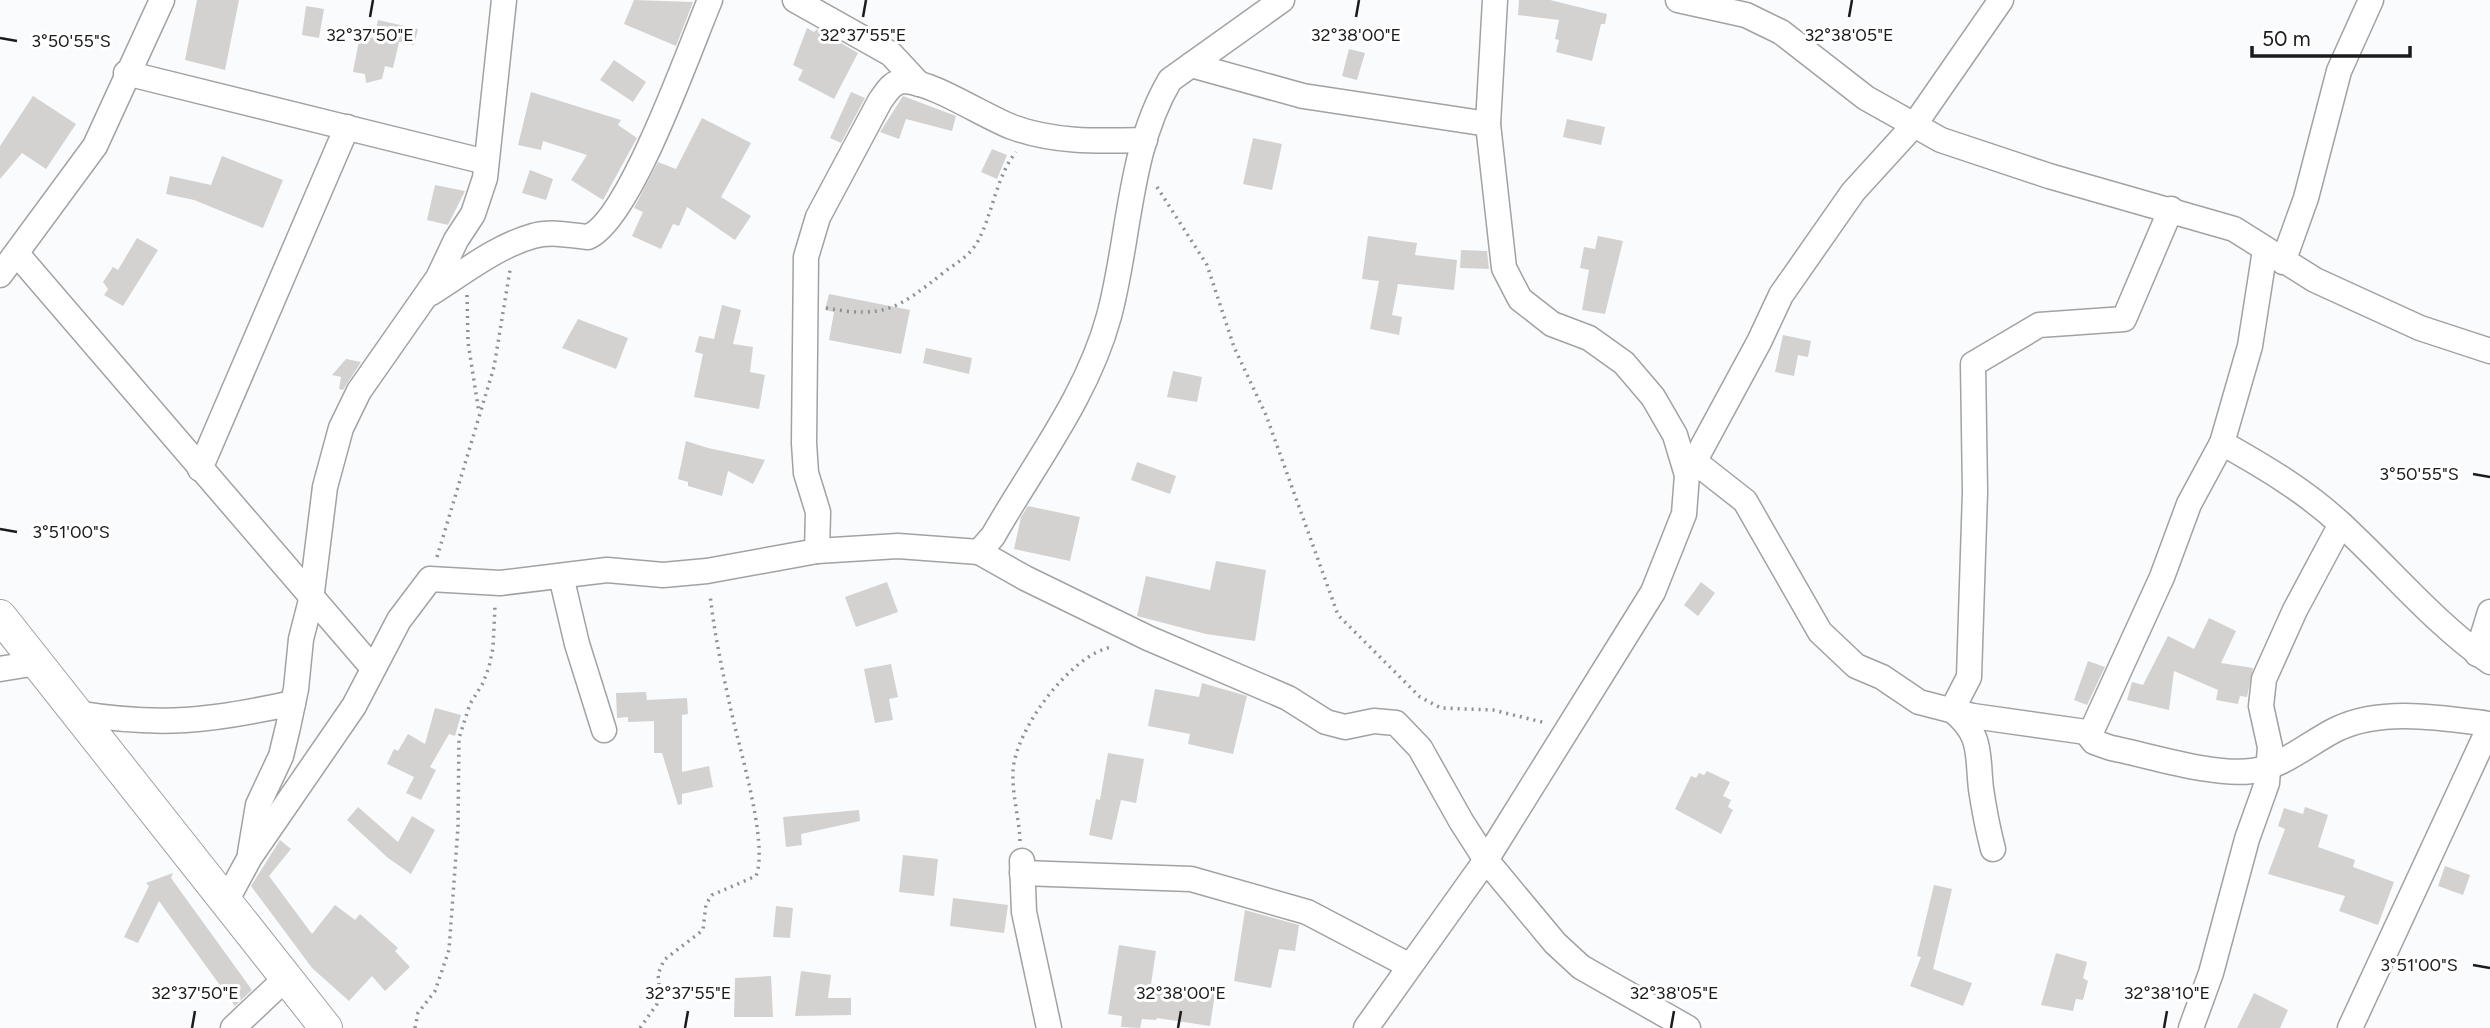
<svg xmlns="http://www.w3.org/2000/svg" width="2490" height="1028" font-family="Figtree,sans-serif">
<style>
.building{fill:#d3d2d1}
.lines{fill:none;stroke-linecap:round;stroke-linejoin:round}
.minor-casing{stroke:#a2a2a3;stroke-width:27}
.tertiary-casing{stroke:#a2a2a3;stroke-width:34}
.path{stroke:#909091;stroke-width:3.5;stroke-dasharray:2 5;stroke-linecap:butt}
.minor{stroke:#fff;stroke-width:24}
.tertiary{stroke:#fff;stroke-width:32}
.ticks{fill:none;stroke:#1b1b1c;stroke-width:2.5}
.ticks-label{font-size:18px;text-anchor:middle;fill:#1b1b1c;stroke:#fff;stroke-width:6;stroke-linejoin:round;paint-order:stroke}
</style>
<rect width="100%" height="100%" fill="#fafbfc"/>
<g class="building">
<path d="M197,0H239L225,70L185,60Z"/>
<path d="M634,0L693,2L676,46L624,24Z"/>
<path d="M1519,0H1550L1607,14L1605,24H1601L1592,61L1556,52L1559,40L1555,39L1559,20L1518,15Z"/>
<path d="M306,6L324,9L319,38L302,35Z"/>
<path d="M378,20L418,29L414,45L399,42L393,68L385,66L382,79L366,83L365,74L353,72L360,35L374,38Z"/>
<path d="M807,28L814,32L817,29L858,53L834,99L798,80L803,70L793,65Z"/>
<path d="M1349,49L1365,53L1357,80L1342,76Z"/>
<path d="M614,60L646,82L633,102L600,80Z"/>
<path d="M531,92L621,120L618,125L637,138L603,200L571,180L587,155L543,141L541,150L518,145Z"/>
<path d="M851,92L865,98L841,143L830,138Z"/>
<path d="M33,96L76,124L46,169L22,153L0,179V146Z"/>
<path d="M903,96L956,116L952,131L906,119L899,139L880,132Z"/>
<path d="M702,118L751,143L721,197L751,216L735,240L687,207L679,226L673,224L661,249L632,236L643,212L634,208L658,162L676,169Z"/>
<path d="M1567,119L1605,127L1601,145L1563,137Z"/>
<path d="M1253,138L1282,144L1272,190L1243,184Z"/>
<path d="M992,149L1007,155L997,179L981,172Z"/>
<path d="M222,156L283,180L263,228L194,200L166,194L170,176L211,185Z"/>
<path d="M530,170L553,179L546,200L522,193Z"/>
<path d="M435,185L465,191L448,225L427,220Z"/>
<path d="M1368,236L1417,243L1415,255L1457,260L1454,290L1398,284L1392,315L1402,317L1399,335L1370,329L1379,281L1362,279Z"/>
<path d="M1598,236L1623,241L1605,314L1582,310L1589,270L1580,268L1584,247L1595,249Z"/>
<path d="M137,238L158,250L123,306L104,295L108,289L103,282L113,267L118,270Z"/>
<path d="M1461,250L1487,251L1489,269L1460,268Z"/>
<path d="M829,294L910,310L901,354L829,340L834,312L825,310Z"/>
<path d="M722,305L741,310L733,344L753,347L750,372L765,375L759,409L694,397L703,354L695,352L699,336L714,339Z"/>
<path d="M578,319L628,338L616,369L562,348Z"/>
<path d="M1783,335L1811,341L1808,357L1798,355L1794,376L1775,372Z"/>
<path d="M926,348L972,358L969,374L923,363Z"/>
<path d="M346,359L361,362L343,390L339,389L341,377L332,375Z"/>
<path d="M1173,371L1202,377L1197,402L1167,397Z"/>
<path d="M686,441L708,448L765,460L753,484L728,471L722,496L688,486V482L678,479Z"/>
<path d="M1137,462L1176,476L1170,494L1131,480Z"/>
<path d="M1028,506L1080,517L1070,561L1014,549L1021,517Z"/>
<path d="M1216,561L1266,570L1255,641L1206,634L1137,616L1146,576L1210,590Z"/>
<path d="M887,582L898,612L856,627L845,597Z"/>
<path d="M1701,582L1715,593L1698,616L1684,605Z"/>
<path d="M2209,618L2236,631L2221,663L2253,668L2247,697L2240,696L2238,704L2216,700L2218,690L2174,671L2169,710L2127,700L2132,682L2143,685L2168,636L2194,649Z"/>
<path d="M2088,661L2105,667L2087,705L2074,700Z"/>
<path d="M891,664L898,697L889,699L893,720L875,723L864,669Z"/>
<path d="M1202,683L1247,696L1233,754L1188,744L1190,734L1148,726L1155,689L1199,697Z"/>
<path d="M646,692L647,700L687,698L688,714L682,715V772L709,766L713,787L682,794V804L678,805L662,753H654V721L628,722V717L617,718L616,693Z"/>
<path d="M435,708L461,715L455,736L449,734L430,767L436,770L421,800L406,793L414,777L387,764L394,749L398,751L408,734L425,744Z"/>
<path d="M1108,753L1144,759L1136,803L1121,800L1112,840L1089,835L1096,799L1100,800Z"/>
<path d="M1707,771L1730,782L1723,796L1731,800L1728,807L1733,810L1721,834L1675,809L1691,776L1696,778L1699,773L1704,775Z"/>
<path d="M358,807L398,842L412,816L435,830L411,874L388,858L347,820Z"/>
<path d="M2305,807L2328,815L2318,847L2355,860L2353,867L2394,882L2378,925L2339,911L2345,896L2268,874L2285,829L2278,826L2284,808L2303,814Z"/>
<path d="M859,810L860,821L801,834L802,845L786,847L783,817Z"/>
<path d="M280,840L291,849L269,876L312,934L335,905L355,920L360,914L398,948L395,951L410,967L385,991L372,976L349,1001L312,968L251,886Z"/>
<path d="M903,855L938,859L934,896L899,892Z"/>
<path d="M2445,866L2470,875L2463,895L2438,886Z"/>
<path d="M173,873L171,878L252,990L235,1006L159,901L138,943L124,937L149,886L146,883Z"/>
<path d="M1934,885L1952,889L1933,969L1972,983L1963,1006L1910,986L1921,957L1917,956Z"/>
<path d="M953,898L1008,905L1004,933L950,926Z"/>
<path d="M776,906L793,908L790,938L773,937Z"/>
<path d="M1245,910L1299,925L1295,951L1279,949L1271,988L1234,981Z"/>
<path d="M1119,945L1156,951L1151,984L1215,994L1210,1026L1157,1018L1156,1020L1142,1019L1140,1028L1121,1027L1122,1016L1108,1014Z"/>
<path d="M2056,953L2087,962L2083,978L2088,981L2083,1000L2076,999L2073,1011L2041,1005Z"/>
<path d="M801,971L831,975L828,998H851V1015L795,1016Z"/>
<path d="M771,976L773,1017H734L735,978Z"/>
<path d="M2254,993L2288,1010L2280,1028H2237Z"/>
</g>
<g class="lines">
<defs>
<g id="minor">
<path d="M795,0L891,54L919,84"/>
<path d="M1678,0L1746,15L1781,32L1866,98L1941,140L2049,176L2234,229L2315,280L2420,328L2490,351"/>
<path d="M1191,65L1303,96L1488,124"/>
<path d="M126,73L486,162"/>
<path d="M17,254L372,667"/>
<path d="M2283,262L2306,198L2339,71L2371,0"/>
<path d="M0,275L95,146L162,0"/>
<path d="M431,293C463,273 497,246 533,236C551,231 570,235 588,237C630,220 690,47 710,0"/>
<path d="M2222,443C2265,467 2305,491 2341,524C2391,570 2434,623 2490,662"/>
<path d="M1694,461L1745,501L1820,632L1856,666L1882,677L1919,702L1973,716L2086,732L2093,728L2162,577L2189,504L2222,443L2250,346L2265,250"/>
<path d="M200,469L347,127"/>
<path d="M1687,475L1759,342L1781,295L1853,192L1915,124L2001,0"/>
<path d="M817,551L818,512L806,473L804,443L806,257L818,217L880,101C886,93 892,81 904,81C933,82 983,116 1012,127C1056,143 1099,141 1145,140"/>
<path d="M979,552L1025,578L1148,638L1288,698L1326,722L1345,727L1374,721L1396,723L1420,748L1461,821L1486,860L1555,943L1581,967L1688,1028"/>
<path d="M561,576L577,644L604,730"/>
<path d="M2477,654L2490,612"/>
<path d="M0,669L37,663"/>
<path d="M76,713C161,727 210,721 293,703"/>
<path d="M2086,732L2094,742L2111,748C2152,756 2212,776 2252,771C2283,767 2310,742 2337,729C2382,707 2443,718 2490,724"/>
<path d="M1993,849C1988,830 1984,809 1981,789C1977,754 1983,735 1952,710L1969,677L1975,492L1973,364L2039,325L2124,319L2171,209"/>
<path d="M250,853L258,805L281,756L288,727L296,689L301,639L311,600L325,487L341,428L359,391L438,278L456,240L473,214L485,178L504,0"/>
<path d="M1022,861L1024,912L1049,1028"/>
<path d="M1022,873L1191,879L1307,912L1408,965"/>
<path d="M225,903L250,857L354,706L399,620L430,579L500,583L607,570L663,575L707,571L817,551L898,546L979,552L993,536C1034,464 1087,397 1109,316C1130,238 1128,151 1170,80L1282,0"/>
<path d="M233,1028L286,978"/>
<path d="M1366,1028L1486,860L1653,592L1684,514L1687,475L1675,435L1653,397L1624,363L1589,338L1552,324L1520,299L1504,268L1488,124L1495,0"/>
<path d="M2191,1028L2211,973L2247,839L2267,783L2270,747L2261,706L2264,679L2295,610L2341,524"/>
<path d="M2350,1028L2490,726"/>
</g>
<path id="tertiary" d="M0,616L326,1028"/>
</defs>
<use href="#minor" class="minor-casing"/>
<use href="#tertiary" class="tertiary-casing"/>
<g class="path">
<path d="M1157,187L1207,265L1234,347L1266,415L1338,615L1420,697L1441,708L1493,710L1546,723"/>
<path d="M467,295L468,342L479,413"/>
<path d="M826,308C884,319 899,308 943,273C956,263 970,256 978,241C993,213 996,177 1016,152"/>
<path d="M437,557L494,367L510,270"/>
<path d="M1020,841C1019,817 1012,795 1013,771C1015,730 1071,654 1112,647"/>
<path d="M415,1028L418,1013L435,991L449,950L458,827L459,738L470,704L483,683L489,667L493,648L495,606"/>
<path d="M640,1028L657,1004L660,995L658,974L664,960L703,930L706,904L712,895L756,876C769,843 738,744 730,706C722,669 714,632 710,594"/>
</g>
<use href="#minor" class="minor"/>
<use href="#tertiary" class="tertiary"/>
</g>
<path class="ticks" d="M370,17L373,0M863,17L866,0M1356,17L1359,0M1849,17L1852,0M0,38L17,41M2473,474L2490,477M0,529L17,532M2473,965L2490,968M192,1028L195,1011M685,1028L688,1011M1178,1028L1181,1011M1671,1028L1674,1011M2164,1028L2167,1011"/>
<g class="ticks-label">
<text x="370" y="41">32°37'50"E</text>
<text x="863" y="41">32°37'55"E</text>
<text x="1356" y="41">32°38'00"E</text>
<text x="1849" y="41">32°38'05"E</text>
<text x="71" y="47">3°50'55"S</text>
<text x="2419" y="480">3°50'55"S</text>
<text x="71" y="538">3°51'00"S</text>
<text x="2419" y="971">3°51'00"S</text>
<text x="195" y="999">32°37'50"E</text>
<text x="688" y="999">32°37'55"E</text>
<text x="1181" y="999">32°38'00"E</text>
<text x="1674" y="999">32°38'05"E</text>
<text x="2167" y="999">32°38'10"E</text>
</g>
<path d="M2252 46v10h158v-10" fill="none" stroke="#1b1b1c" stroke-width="3.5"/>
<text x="2262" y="46" font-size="21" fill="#1b1b1c" stroke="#ffffff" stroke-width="5" paint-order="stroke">50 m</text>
</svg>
